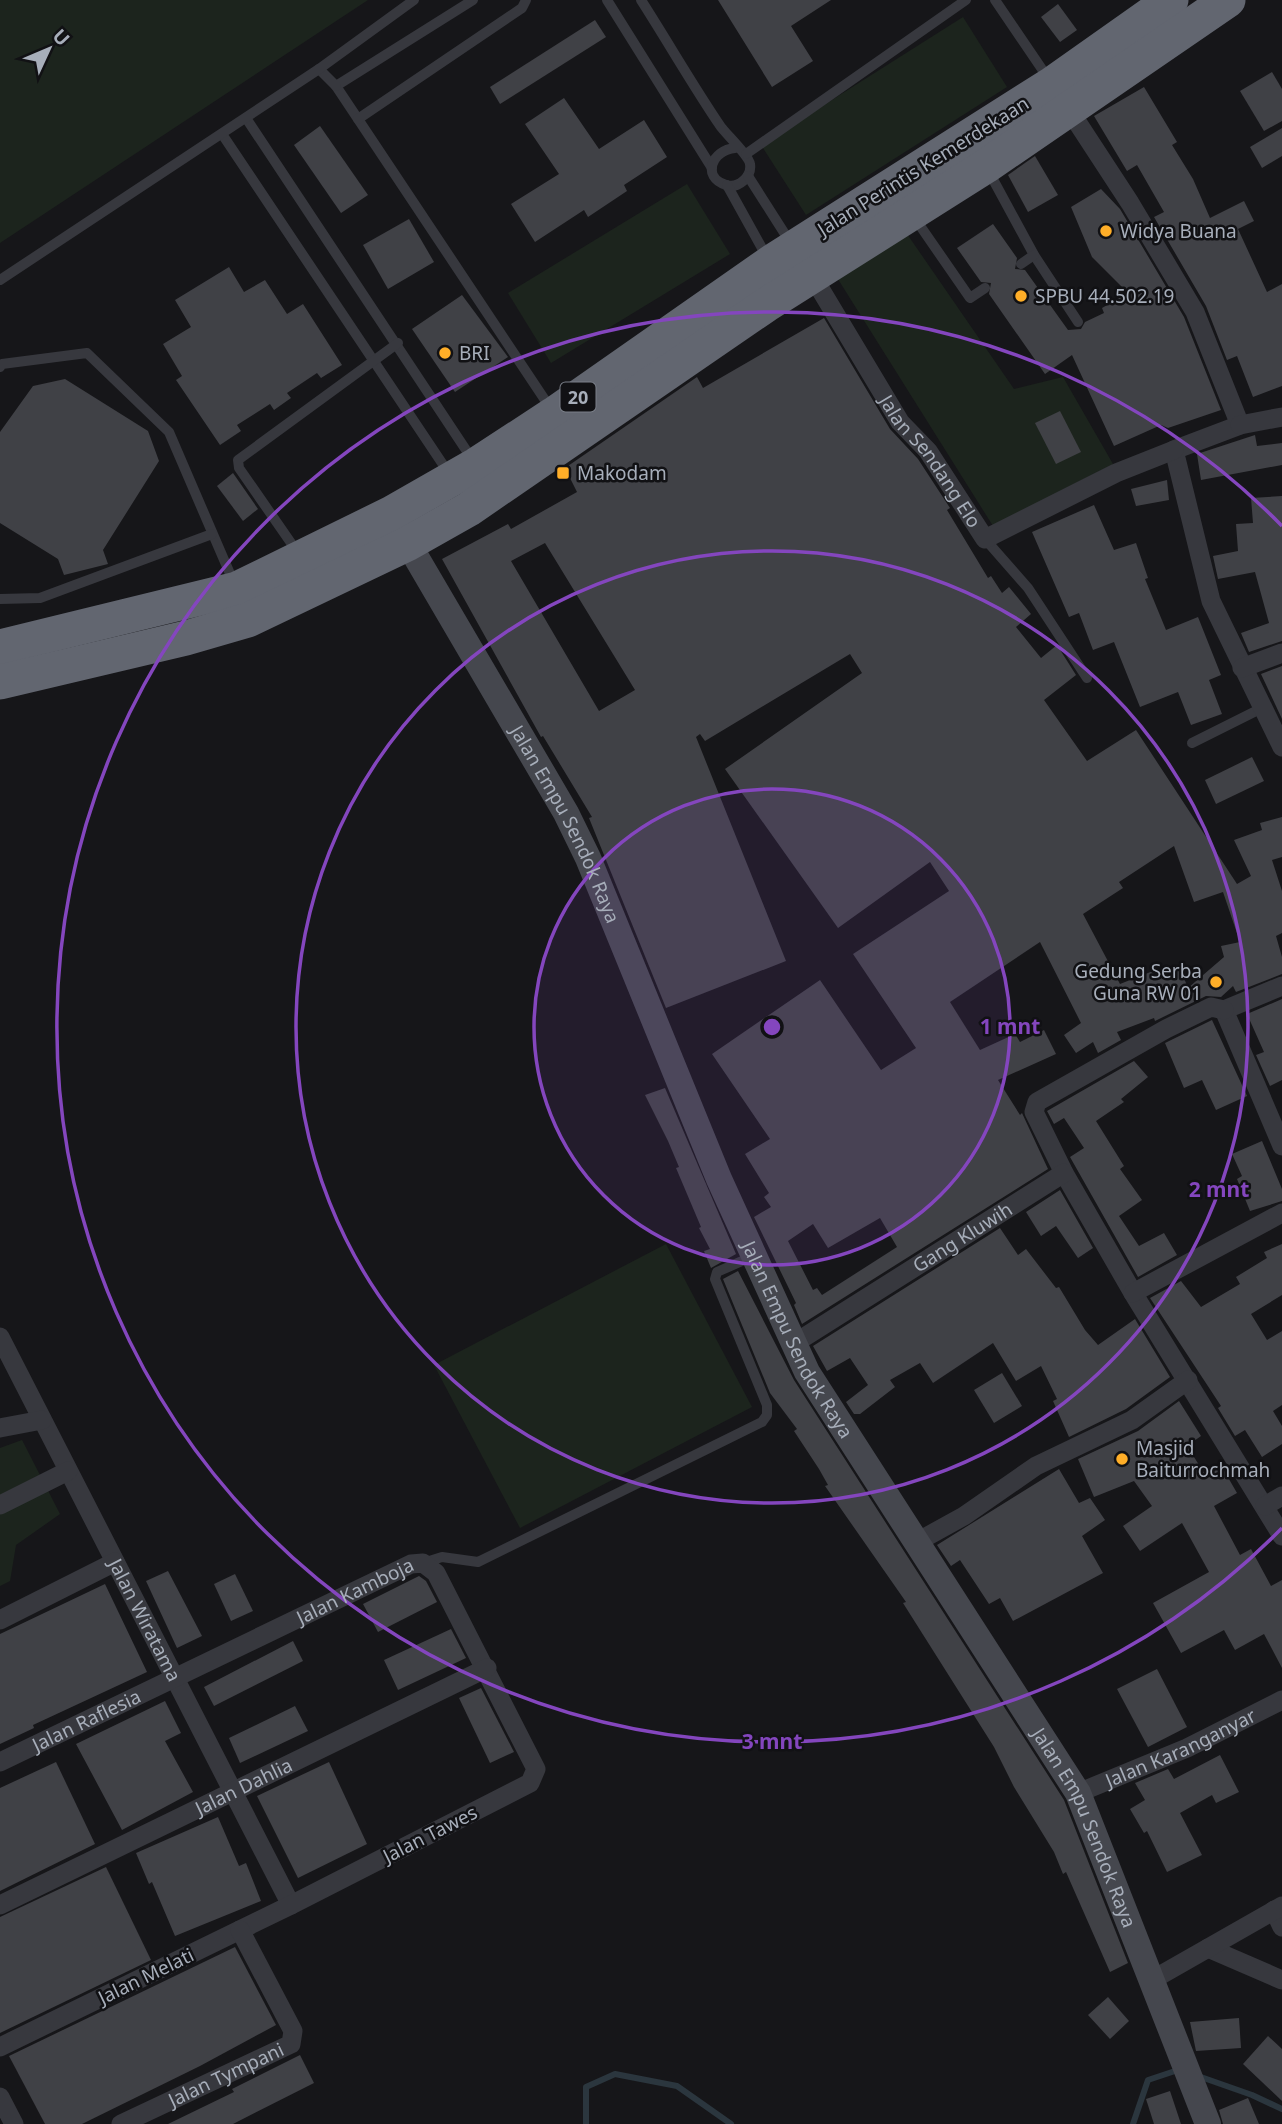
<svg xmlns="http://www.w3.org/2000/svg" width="1282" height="2124" font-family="'Noto Sans',sans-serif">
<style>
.green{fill:#1c241d}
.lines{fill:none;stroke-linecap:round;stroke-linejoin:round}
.stream{stroke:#2b363e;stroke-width:6}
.building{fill:#404146;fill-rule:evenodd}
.lane{stroke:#37383e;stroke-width:10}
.street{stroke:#37383e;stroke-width:19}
.secondary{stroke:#45474e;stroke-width:26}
.highway{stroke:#626670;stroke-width:35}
.ring{fill:none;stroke:#8446be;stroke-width:3.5}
.poi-dot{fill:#ffae28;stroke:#111114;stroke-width:2.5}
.labels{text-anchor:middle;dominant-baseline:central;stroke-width:5;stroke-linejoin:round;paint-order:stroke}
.shield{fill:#111114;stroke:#7a7f88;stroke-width:2}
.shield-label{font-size:18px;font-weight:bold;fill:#a7aeba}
.street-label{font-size:19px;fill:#a7aeba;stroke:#111114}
.poi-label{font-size:19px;fill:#a7aeba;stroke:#111114;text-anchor:start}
.centre{fill:#8446be;stroke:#111114;stroke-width:3.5}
.ring-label{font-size:21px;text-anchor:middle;font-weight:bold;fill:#8446be;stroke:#111114;stroke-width:5;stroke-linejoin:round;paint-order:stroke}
</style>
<rect width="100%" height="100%" fill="#161619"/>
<g class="green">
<path d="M0,0H368L0,243Z"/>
<path d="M963,17L1007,87L806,215L761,145Z"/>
<path d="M687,184L730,254L551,363L508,293Z"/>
<path d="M905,231L1014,389L1063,377L1113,464L993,526L836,276Z"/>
<path d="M666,1244L752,1407L520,1528L434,1365Z"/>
<path d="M22,1440L60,1514L16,1545L10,1581L0,1586V1448Z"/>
</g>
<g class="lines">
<g class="stream">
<path d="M1198,2076L1252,2095L1282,2109"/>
<path d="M586,2124V2087L615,2074L677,2086L731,2124"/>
<path d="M1133,2124L1148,2080L1178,2070"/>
</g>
</g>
<g class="building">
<path d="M718,0H831L791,26L813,61L772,87Z"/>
<path d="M1058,4L1077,30L1060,42L1041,17Z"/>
<path d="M595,20L606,37L500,104L490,87Z"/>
<path d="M1272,72L1282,89V121L1264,131L1240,91Z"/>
<path d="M1144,87L1177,142L1172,145L1193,179L1210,218L1244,201L1254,221L1238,229L1267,292L1282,284V386L1253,397L1237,356L1227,360L1206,306L1154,217L1164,212L1137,165L1127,171L1094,116Z"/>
<path d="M564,98L599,149L644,120L667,157L624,185L627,191L588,217L584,210L535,242L511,204L559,174L525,124Z"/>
<path d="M320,126L368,195L341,213L294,145Z"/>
<path d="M1282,128V156L1262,168L1250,147Z"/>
<path d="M1035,156L1058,195L1028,212L1008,175Z"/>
<path d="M1101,189L1120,209L1184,317L1221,410L1168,428L1161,425L1114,446L1072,355L1045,374L989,294L991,283L981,282L957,248L993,224L1017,258L1015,269L1025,270L1068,330L1081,329L1085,322L1104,313L1102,308L1128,293L1092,257L1071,207Z"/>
<path d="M409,219L434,262L388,289L363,245Z"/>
<path d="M229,267L244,292L265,280L287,314L303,304L342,365L321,378L317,373L287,393L291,398L274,410L270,404L237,425L241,431L220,445L176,380L182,376L163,344L191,327L175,300Z"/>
<path d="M462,295L508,357L455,392L412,329Z"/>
<path d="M824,318L890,429L918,459L950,508L947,510L988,578L991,576L1002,593L1009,587L1031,614L1016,627L1041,658L1057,645L1076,675L1044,700L1087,761L1136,730L1237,884L1251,876L1234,840L1262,830L1260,823L1282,817V857L1272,860L1282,891V933L1276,936L1282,957V974L1236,992L1233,986L1221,997L1206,996L1155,1021L1154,1018L1117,1032L1121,1040L1098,1053L1093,1042L1076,1053L1064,1035L1081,1023L1040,942L950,1002L980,1050L1015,1034L1020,1042L1044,1030L1056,1054L998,1080L1020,1115L1022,1113L1048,1169L802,1324L794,1305L796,1303L754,1217L771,1207L764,1197L769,1193L745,1154L770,1139L712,1054L820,980L881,1070L916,1048L853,954L949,891L930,862L838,928L725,769L862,673L850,654L705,741L700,734L696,737L786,961L666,1008L589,818L592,817L543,736L541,737L442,559L508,524L511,529L577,492L565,468L697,377L703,388ZM545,543L635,690L599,711L511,561ZM1174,846L1194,902L1223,892L1240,942L1221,946L1224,957L1188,988L1179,966L1155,976L1153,971L1120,984L1083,914L1123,888L1119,882ZM880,1218L897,1247L822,1295L817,1288L813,1290L788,1241L813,1224L828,1248Z"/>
<path d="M65,379L148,431L159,461L103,550L108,564L64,575L58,559L0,523V432L33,386Z"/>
<path d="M1060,411L1081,452L1056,464L1035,423Z"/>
<path d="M1255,435L1257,446L1282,443V465L1201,480L1197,454Z"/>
<path d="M233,473L258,509L243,521L217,486Z"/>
<path d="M1167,480L1169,500L1136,506L1131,489Z"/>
<path d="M1282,496V641L1249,652L1241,633L1269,623L1255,572L1218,579L1213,556L1238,551L1236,524L1253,523L1251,498Z"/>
<path d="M1094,505L1114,550L1136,543L1148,578L1145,579L1166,630L1198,617L1221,675L1209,680L1222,714L1191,725L1178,692L1140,707L1114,642L1093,650L1079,613L1069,617L1032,532Z"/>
<path d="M1282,666V719L1261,674Z"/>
<path d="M1252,757L1264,781L1216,804L1205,780Z"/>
<path d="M1282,999V1080L1270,1086L1256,1055L1264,1052L1247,1014Z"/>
<path d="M1212,1020L1247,1096L1216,1110L1202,1080L1184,1088L1165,1043Z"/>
<path d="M1134,1061L1148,1077L1121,1099L1124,1102L1096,1121L1124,1166L1120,1169L1142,1200L1119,1216L1139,1246L1164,1233L1177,1255L1138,1277L1070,1157L1084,1148L1064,1118L1054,1124L1047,1111Z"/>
<path d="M665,1088L736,1254L711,1268L704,1251L710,1249L699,1228L701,1227L676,1168L679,1167L668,1141L645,1095Z"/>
<path d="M1262,1141L1282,1189V1201L1250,1211L1237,1179L1242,1176L1232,1154Z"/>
<path d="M1060,1190L1093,1248L1078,1258L1056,1226L1041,1236L1026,1212Z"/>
<path d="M1000,1228L1018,1255L1026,1249L1056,1288L1059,1287L1085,1330L1098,1345L1135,1319L1170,1377L1126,1409L1069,1437L1053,1401L1057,1399L1041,1366L1016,1381L993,1343L933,1383L920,1363L890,1380L895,1387L860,1414H854L846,1402L868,1385L850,1358L827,1371L813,1346Z"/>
<path d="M1282,1244V1295L1251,1314L1267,1340L1282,1331V1405L1273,1411L1282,1426V1444L1262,1457L1245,1430L1235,1436L1218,1408L1221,1406L1150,1298L1181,1281L1201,1307L1240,1284L1236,1277L1267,1258L1264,1252Z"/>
<path d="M738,1271L794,1380L1064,1800L1128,1963L1110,1972L1066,1872L1063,1874L1054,1852L1014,1787L994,1747L903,1603L906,1602L825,1486L828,1485L819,1469L794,1431L797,1429L770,1393L723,1279Z"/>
<path d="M1002,1373L1022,1406L994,1423L974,1390Z"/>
<path d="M1179,1401L1201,1436L1187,1446L1206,1476L1222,1467L1237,1493L1214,1506L1240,1555L1251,1549L1271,1586L1282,1580V1668L1264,1634L1235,1650L1224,1630L1181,1653L1153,1603L1209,1572L1182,1523L1140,1551L1123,1526L1152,1506L1134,1481L1094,1497L1078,1459L1138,1431Z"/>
<path d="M1059,1469L1079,1503L1090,1498L1105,1520L1082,1536L1103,1573L1013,1621L1000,1598L989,1604L960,1560L951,1566L937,1545Z"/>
<path d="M168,1571L202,1636L177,1648L146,1581Z"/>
<path d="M235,1574L253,1611L231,1621L214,1584Z"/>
<path d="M419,1576L426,1581L437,1602L378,1632L363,1604Z"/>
<path d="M105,1584L147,1672L33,1725L34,1728L0,1744V1634Z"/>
<path d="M451,1629L466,1658L398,1690L384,1660Z"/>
<path d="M293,1641L303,1661L214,1706L204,1687Z"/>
<path d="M1157,1669L1187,1727L1148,1747L1117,1689Z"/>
<path d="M481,1688L514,1752L490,1763L459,1698Z"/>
<path d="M165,1701L181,1733L165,1741L193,1792L122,1830L76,1744Z"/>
<path d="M295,1706L308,1731L240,1763L229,1738Z"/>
<path d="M1220,1755L1239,1792L1216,1803L1212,1795L1180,1813L1202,1855L1167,1872L1147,1831L1144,1833L1130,1809L1145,1800L1135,1783L1168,1769L1174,1779Z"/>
<path d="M56,1762L95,1844L0,1891V1788Z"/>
<path d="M329,1762L367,1844L298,1878L257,1796Z"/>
<path d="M218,1817L239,1866L246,1863L261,1901L175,1936L152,1882L149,1884L136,1853Z"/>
<path d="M106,1867L151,1960L0,2033V1917Z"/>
<path d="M235,1947L276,2025L200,2066L82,2124H45L9,2056Z"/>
<path d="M1108,1997L1129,2021L1110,2039L1088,2015Z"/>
<path d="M1239,2018L1241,2048L1196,2051L1190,2022Z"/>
<path d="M1268,2036L1282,2049V2101L1243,2064Z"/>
<path d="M300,2055L314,2083L233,2124H168L234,2092L232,2089Z"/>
<path d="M1170,2091L1181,2124H1154L1146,2099Z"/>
<path d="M1248,2098L1259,2124H1223L1219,2110Z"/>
</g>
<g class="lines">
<g class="lane">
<path d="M473,0L336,86L551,409"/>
<path d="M607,0L712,168"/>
<path d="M641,0C668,42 693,86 721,127C728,136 749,156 750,164C752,177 738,189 726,185C701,177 712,150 735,148"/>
<path d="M995,0L1048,78"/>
<path d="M319,69L336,86"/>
<path d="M246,118L472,459"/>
<path d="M358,119L522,8L526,0"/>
<path d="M222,134L450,475"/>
<path d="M746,154L966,0"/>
<path d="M989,172L1034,255L1078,322"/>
<path d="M748,176L790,242"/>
<path d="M727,185L768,259"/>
<path d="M914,217L970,298L985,288"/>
<path d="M1021,264L1034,255"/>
<path d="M0,280L319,69L414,0"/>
<path d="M0,367L2,364L87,353L169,432L234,583"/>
<path d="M985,539L1028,588L1087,678"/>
<path d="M298,553L239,468L238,460L398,343"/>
<path d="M0,599L40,598L212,534"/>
<path d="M1192,743L1262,708"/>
<path d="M423,1563L442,1557L478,1562L762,1422L767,1415V1405L715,1279L717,1272L751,1257"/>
</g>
<g class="street">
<path d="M1064,102L1130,203L1195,312L1240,425L1174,450L1211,601L1282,747"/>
<path id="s1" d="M813,277L900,422L928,451L985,539L1116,473L1174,450"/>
<path d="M1240,425L1282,417"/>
<path d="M1242,668L1282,653"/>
<path d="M1282,986L1224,1010L1282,1146"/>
<path d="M1224,1010L1211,1007L1166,1029L1037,1102L1034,1112L1064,1173L1133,1293L1282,1536"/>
<path d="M1133,1293L1282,1213"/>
<path id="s2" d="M0,1337L291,1905"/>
<path id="s3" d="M795,1343L1064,1173"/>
<path d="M0,1428L42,1420"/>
<path d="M0,1505L68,1471"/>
<path d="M1265,1506L1282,1496"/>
<path d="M917,1542L964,1516L1036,1466L1132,1420L1188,1380"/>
<path d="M0,1620L115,1562"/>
<path id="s4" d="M0,1762L411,1564L423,1563L436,1573L536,1769L530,1783L291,1905L0,2047"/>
<path id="s5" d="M1078,1793L1187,1748L1282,1700"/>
<path id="s6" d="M0,1905L487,1668"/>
<path d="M1274,1910L1282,1927"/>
<path d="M1208,1948L1282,1980"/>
<path d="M1152,1980L1282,1906"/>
<path d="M0,2097L14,2124"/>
<path id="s7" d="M121,2124L291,2044L293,2031L240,1930"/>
</g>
<path class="secondary" id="s8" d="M399,528L566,813L588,858L719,1179L807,1372L1078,1793L1208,2124"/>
<g class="highway">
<path d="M0,647L237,589L392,513L476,465L554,414L770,263L1052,84L1171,0"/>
<path d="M0,682L186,638L248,620L407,544L469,509L766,305L986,166L1228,0"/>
</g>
</g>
<circle cx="772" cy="1027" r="238" fill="#8446be" fill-opacity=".12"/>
<g class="ring">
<circle cx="772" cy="1027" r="238"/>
<circle cx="772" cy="1027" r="476"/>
<path d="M1282 1528A715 715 0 1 1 1282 526"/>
</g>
<g class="poi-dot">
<circle cx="1106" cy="231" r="7"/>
<circle cx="1021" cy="296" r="7"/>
<circle cx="445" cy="353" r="7"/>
<rect x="556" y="466" width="14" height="14" rx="3.5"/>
<circle cx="1216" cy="982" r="7"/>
<circle cx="1122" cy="1459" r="7"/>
</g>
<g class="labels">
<rect class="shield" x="560.5" y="382.5" width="35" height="29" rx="5"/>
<g class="shield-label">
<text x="578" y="397">20</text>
</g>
<g class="street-label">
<text transform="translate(923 166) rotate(-32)">Jalan Perintis Kemerdekaan</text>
<text stroke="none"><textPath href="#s1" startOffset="219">Jalan Sendang Elo</textPath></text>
<text stroke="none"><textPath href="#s8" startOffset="340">Jalan Empu Sendok Raya</textPath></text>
<text stroke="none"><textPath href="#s3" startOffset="198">Gang Kluwih</textPath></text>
<text stroke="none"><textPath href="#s8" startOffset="906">Jalan Empu Sendok Raya</textPath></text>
<text stroke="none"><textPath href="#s4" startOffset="394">Jalan Kamboja</textPath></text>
<text stroke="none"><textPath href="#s2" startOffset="318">Jalan Wiratama</textPath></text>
<text stroke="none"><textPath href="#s4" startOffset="96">Jalan Raflesia</textPath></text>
<text stroke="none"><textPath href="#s5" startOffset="112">Jalan Karanganyar</textPath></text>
<text stroke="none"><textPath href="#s6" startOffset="271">Jalan Dahlia</textPath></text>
<text stroke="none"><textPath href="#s8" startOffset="1474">Jalan Empu Sendok Raya</textPath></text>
<text transform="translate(430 1834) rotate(-27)">Jalan Tawes</text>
<text transform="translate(146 1976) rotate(-26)">Jalan Melati</text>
<text stroke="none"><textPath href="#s7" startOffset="116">Jalan Tympani</textPath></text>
</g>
<g class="poi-label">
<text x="1120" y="231">Widya Buana</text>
<text x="1035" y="296">SPBU 44.502.19</text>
<text x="459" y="353">BRI</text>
<text x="577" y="473">Makodam</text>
<text x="1202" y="971" text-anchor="end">Gedung Serba<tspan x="1202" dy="22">Guna RW 01</tspan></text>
<text x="1136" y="1448">Masjid<tspan x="1136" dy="22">Baiturrochmah</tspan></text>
</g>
</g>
<circle cx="772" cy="1027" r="10" class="centre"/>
<g class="ring-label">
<text x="1010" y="1034">1 mnt</text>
<text x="1219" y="1197">2 mnt</text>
<text x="772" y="1749">3 mnt</text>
</g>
<g transform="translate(49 49) rotate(46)" stroke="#111114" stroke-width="5" paint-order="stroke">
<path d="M0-5L12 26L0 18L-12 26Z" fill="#a7aeba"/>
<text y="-10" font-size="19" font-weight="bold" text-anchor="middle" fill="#a7aeba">U</text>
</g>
</svg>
